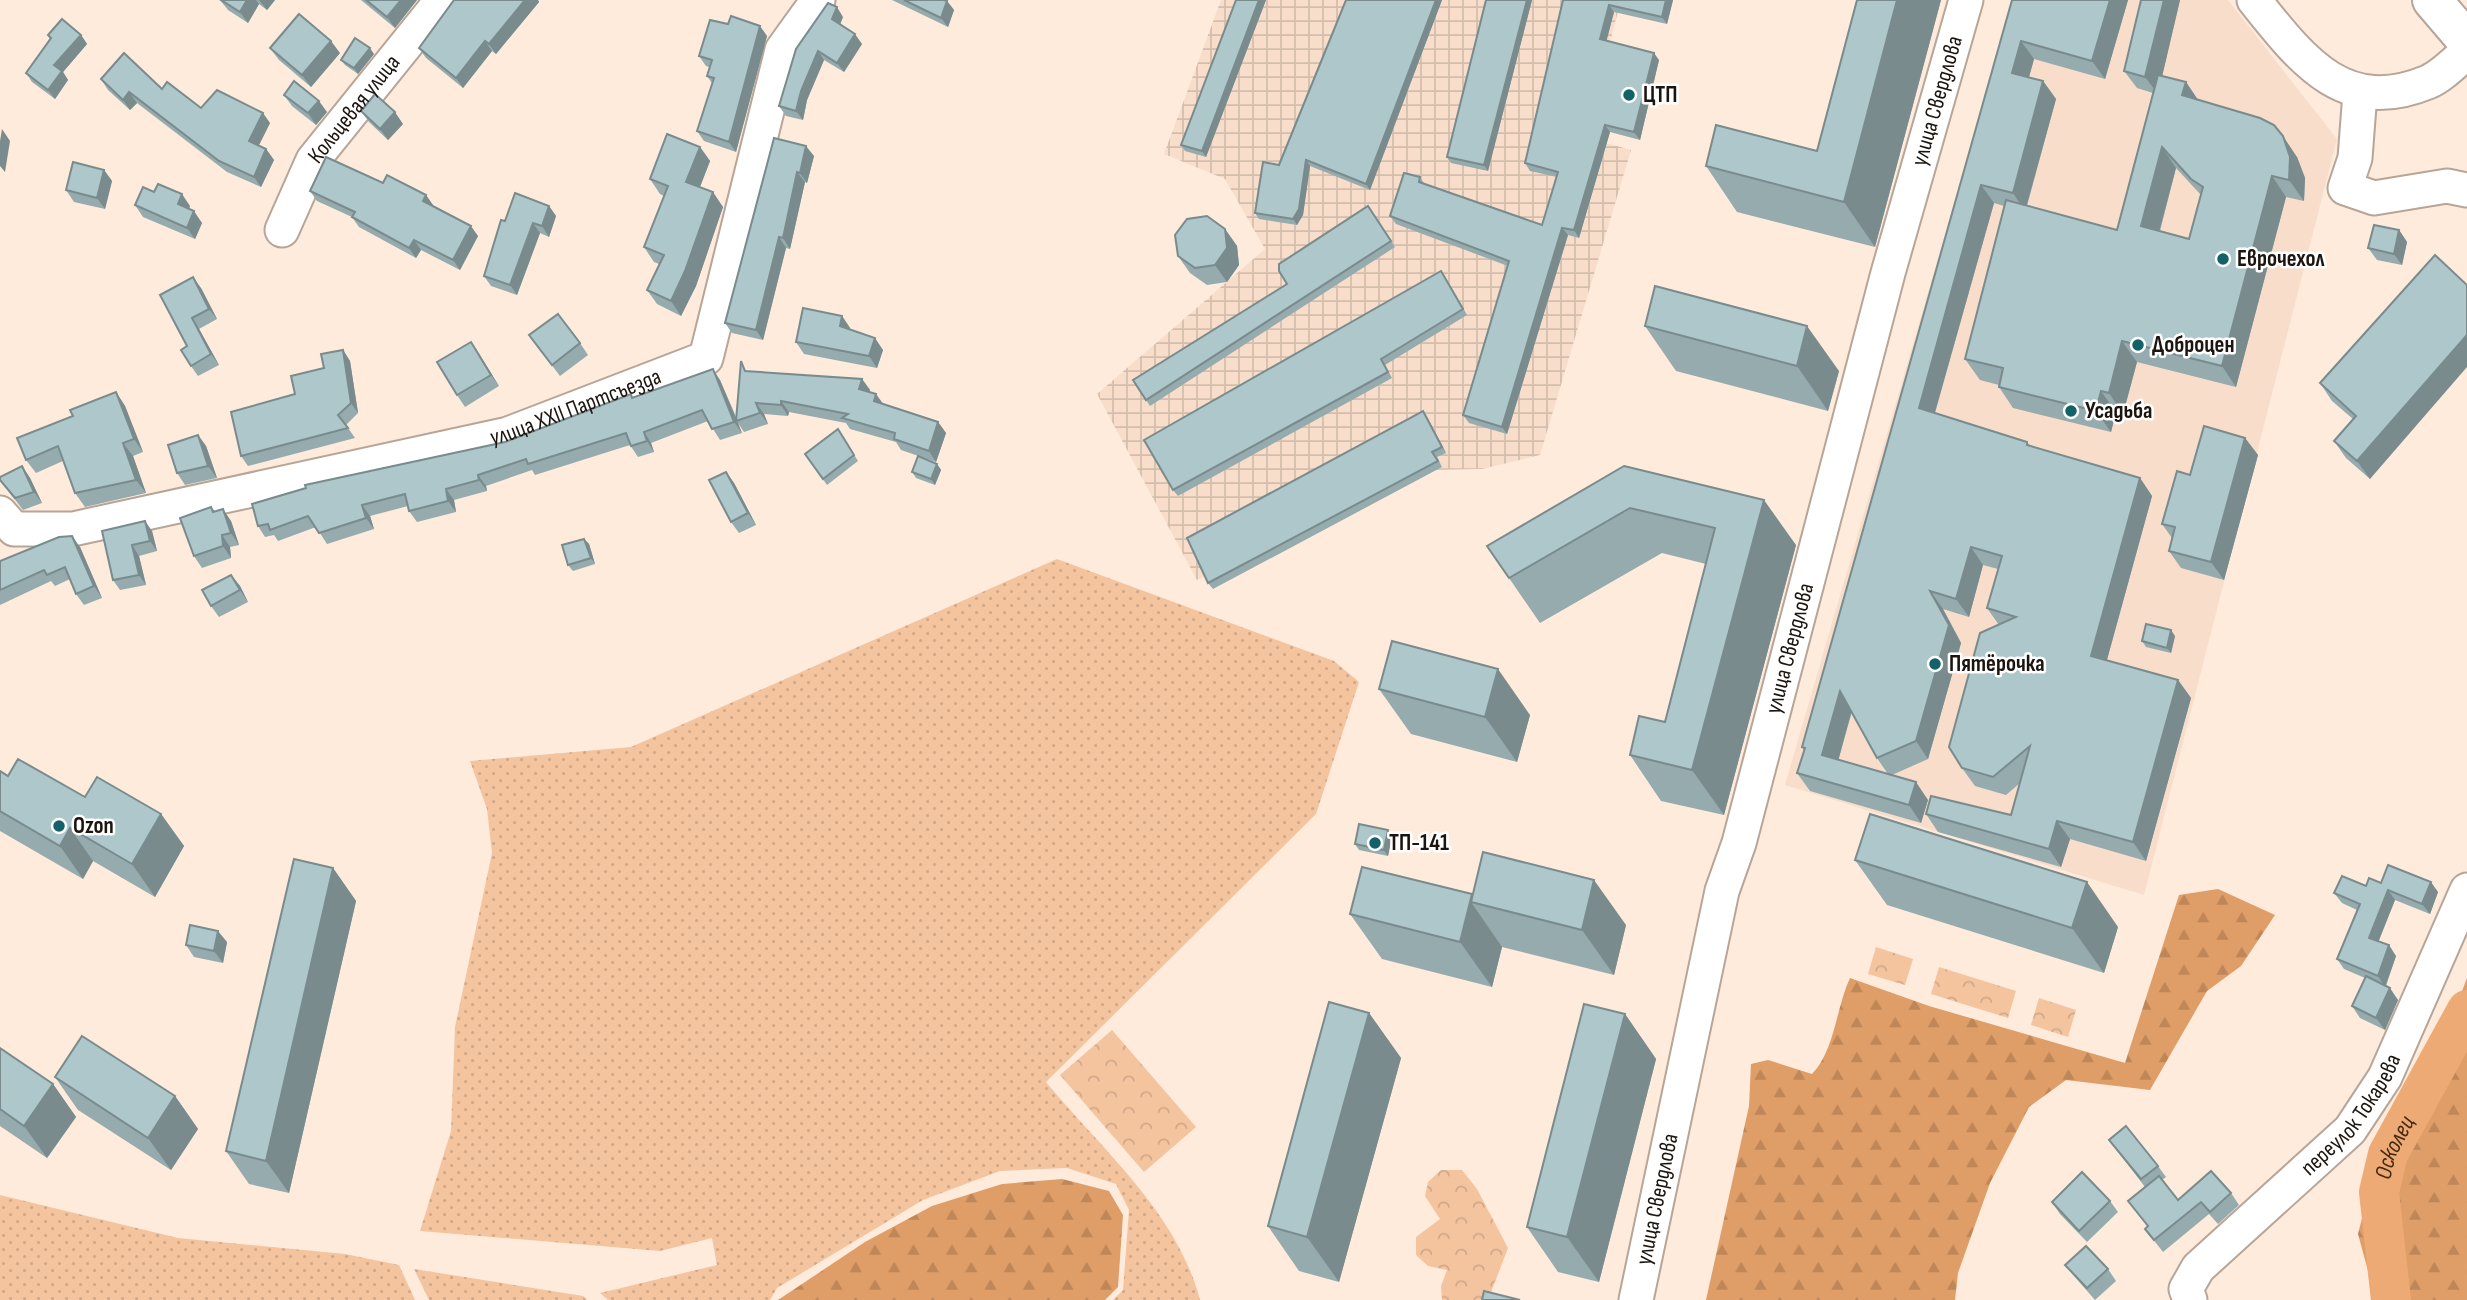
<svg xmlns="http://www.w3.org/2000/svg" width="2467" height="1300" font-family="'Sofia Sans Condensed',sans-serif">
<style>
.built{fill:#f7ddca}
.industrial{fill:url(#industrial-grid)}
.grass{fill:url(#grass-dots)}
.forest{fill:url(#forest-firs)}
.park{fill:url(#park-crowns)}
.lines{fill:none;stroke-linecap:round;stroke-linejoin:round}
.river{stroke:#eeaa74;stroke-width:40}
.minor-casing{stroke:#b7a598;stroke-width:37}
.major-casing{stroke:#b7a598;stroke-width:42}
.minor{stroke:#fff;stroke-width:33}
.major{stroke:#fff;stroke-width:38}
.wall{fill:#95abae;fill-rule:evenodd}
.shaded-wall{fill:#798b8d}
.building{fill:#adc7ca;stroke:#798b8d;stroke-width:2;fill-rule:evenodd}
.poi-dot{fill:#13626a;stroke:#fff;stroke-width:2.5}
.labels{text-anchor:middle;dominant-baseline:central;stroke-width:5;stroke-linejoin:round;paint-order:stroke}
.poi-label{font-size:23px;font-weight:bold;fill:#1b140f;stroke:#fff;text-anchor:start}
.street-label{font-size:23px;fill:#1b140f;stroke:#fff}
.water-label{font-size:24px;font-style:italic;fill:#452a12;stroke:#fff}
</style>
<defs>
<pattern id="industrial-grid" width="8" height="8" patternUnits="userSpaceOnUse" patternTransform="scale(1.75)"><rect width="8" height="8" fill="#f7ddca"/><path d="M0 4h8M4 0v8" fill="none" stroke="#d3bdac"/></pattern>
<pattern id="grass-dots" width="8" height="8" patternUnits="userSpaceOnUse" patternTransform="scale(1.75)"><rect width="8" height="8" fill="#f4c49f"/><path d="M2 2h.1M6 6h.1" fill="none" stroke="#d1a888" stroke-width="1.8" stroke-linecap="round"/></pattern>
<pattern id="forest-firs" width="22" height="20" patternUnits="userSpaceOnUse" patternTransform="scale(1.75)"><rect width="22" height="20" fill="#df9d67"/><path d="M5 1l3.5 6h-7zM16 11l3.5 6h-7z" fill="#bf8658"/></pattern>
<pattern id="park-crowns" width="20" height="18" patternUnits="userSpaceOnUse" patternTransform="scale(1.75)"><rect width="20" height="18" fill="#f4c49f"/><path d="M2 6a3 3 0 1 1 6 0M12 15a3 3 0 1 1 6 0" fill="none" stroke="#d1a888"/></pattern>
</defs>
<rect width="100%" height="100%" fill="#feebdc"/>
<path class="built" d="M2013,0H2228L2337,139L2144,895L1785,785Z"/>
<path class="industrial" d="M1221,0H1621L1585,137L1631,150L1540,455L1482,469L1425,470L1197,580L1097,394L1265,249L1225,179L1164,154Z"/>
<g class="grass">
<path d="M1057,559L1334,661L1359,682L1316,814L1046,1082C1102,1150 1177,1212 1200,1300H1113L1123,1290L1129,1210L1116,1184L1067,1168L1000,1171L923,1200L777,1288L770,1300H608L600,1293L717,1265L712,1238L660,1251L420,1231L451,1131L455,1027L492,853L487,809L470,761L631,747Z"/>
<path d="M0,1195L178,1238L345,1254L399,1265L415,1300H0Z"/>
<path d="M414,1269L583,1296L587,1300H429Z"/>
</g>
<g class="forest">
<path d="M2218,889L2275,915L2241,966L2207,991L2150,1090L2066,1080L2029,1107L1990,1183L1958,1273L1955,1300H1706L1749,1106L1751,1064L1768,1060L1812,1074C1835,1050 1836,1008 1850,978L1929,1006L2125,1063L2179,895Z"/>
<path d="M2467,978V1300H2376L2358,1234L2377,1159L2407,1089L2458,1002Z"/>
<path d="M1062,1179L1109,1191L1123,1215L1118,1287L1105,1300H778L865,1242L932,1206L1002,1184Z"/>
</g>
<g class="park">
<path d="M1876,947L1913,959L1905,985L1868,974Z"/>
<path d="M1939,967L2016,991L2008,1018L1931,994Z"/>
<path d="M2039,998L2076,1010L2068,1037L2031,1025Z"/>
<path d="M1112,1030L1196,1127L1144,1172L1060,1075Z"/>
<path d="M1441,1170H1462L1477,1189L1508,1248L1488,1300H1442L1441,1286L1447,1270L1428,1266L1416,1255V1237L1440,1219L1425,1196L1428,1182Z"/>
</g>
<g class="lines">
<path class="river" id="s1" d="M2391,1300L2379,1192L2388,1154L2467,1010"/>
<defs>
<g id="minor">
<path d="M2254,0C2302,60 2344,117 2428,82C2442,76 2455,62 2467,52"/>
<path d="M2360,93L2355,158L2345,188L2374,198L2447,186L2467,190"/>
<path id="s2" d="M282,230L313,160L442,0"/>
<path id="s3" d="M0,513L14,529H73L508,434L706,358L782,50L818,0"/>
<path id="s4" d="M1636,1300L1722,891L1739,843L1888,273L1966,0"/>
<path id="s5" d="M2190,1300L2186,1289L2198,1268L2350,1130L2385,1077L2467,890"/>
</g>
<path id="major" d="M2432,0L2467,41"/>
</defs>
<use href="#minor" class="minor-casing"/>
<use href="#major" class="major-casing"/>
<use href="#minor" class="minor"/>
<use href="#major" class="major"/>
</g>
<g class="wall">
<path d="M220,0H275L267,10L259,4L248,23L228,10Z"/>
<path d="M361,0H417L395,28Z"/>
<path d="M454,0H538L539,2L496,54L492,51L463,88L426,58L419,48Z"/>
<path d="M892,0H948L947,1L954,10L948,27Z"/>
<path d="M1236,0H1266L1206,157L1185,151L1181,145Z"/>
<path d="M1346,0H1442L1370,190L1310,166L1303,215L1297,225L1259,219L1255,213L1279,165Z"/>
<path d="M1486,0H1532L1488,171L1451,163L1447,157Z"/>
<path d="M1563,0H1673L1667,24L1614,12L1606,41L1659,60L1640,140L1610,132L1579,238L1568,235L1507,434L1469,423L1463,415L1508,266L1396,224L1390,216L1420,177L1425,185L1542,225L1557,177L1530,171L1525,163Z"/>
<path d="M1857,0H1941L1875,247L1737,212L1706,166L1817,151Z"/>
<path d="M2012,0H2128L2105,79L2034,59L2029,77L2043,81L2056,99L2027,206L2117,230L2153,93L2137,88L2124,71L2141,0H2180L2162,76L2186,82L2198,100L2297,157L2305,178L2304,201L2286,197L2236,387L2137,362L2123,414L2116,412L2111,432L2013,408L1999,387V385L1980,380L1965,359L2004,206L1994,203L1935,413L2027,442L2030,446L2140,478L2152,496L2107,660L2178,680L2191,698L2146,861L2070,839L2061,867L1938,832L1926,814L2011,815L2020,783L2006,795L1975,786L1962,768L1999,625L1987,608L1998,569L1983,565L1969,617L1943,609L1961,643L1928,759L1892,775L1928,800L1921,823L1810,791L1797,773L1804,750L1802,747ZM2176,168L2201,195L2189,239L2160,231ZM1852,712L1877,758L1888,774L1838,760Z"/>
<path d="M843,17L840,25L862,44L844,72L824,60L807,100L803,120L786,116L779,106Z"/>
<path d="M48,35H81L87,44L63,72L68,80L55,99L32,82L26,73L50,39Z"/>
<path d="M767,36L736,152L704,141L697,131L712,83L707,76L709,67L706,66L699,56Z"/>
<path d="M270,48L340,53L311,87L279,60Z"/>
<path d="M374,54L358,74L345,65L341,60Z"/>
<path d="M101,79L162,89L201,108L270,123L259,145L266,149L274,160L261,187L227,172L137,103L130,110L108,90Z"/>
<path d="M284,95L327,112L316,125L292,106Z"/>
<path d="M361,111L403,124L388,140L369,122Z"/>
<path d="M774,138L814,156L807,183L805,182L790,249L786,248L763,340L732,333L725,323Z"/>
<path d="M700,147L710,161L700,187L723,207L696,286L681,316L657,304L647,290L659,264L654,262L644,247L664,196L660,194L650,179Z"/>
<path d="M104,170L112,181L105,209L74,202L66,190Z"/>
<path d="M383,183L426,195L433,206L478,236L460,270L421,250L416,258L359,227L352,217L317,201L310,191Z"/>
<path d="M135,205L190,206L189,209L202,223L195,239L143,217Z"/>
<path d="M549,206L556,216L549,237L540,233L517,295L491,286L484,276L505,221Z"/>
<path d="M1368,206L1395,247L1150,406L1133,380L1287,284Z"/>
<path d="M1225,229L1237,246L1239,265L1227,282L1207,285L1190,273L1178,256Z"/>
<path d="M2399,230L2407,242L2402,265L2377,260L2368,248Z"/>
<path d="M2435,255L2370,479L2346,458L2334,441L2353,419L2332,401L2320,383Z"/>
<path d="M1445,277L1467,315L1385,365L1392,378L1178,496L1173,490Z"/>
<path d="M201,288L217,319L199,329L219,365L198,376L191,366L187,346L160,295Z"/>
<path d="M842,316L850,328V329L883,350L877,368L804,354L796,342Z"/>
<path d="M1645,326L1839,371L1828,411L1676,371Z"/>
<path d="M529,335L580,343L588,355L560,376Z"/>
<path d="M343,350L350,361L358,413L346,425L355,438L248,466L241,456L295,394Z"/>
<path d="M479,354L499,386L465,407L457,395Z"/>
<path d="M749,372L862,379L870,390L869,392L883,404L938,422L946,433L936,462L901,450L896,442L850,429L846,423L789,412L788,416L764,414L768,424L744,432L738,423L742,433L720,440L708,421L651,443L654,452L638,457L630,445L535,475L532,470L486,486L487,491L454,500L456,512L417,522L409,511L408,506L370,516L374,529L327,544L316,527L278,541L274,535L265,537L258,526L505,442L631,394L633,398L720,380L737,419Z"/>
<path d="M116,392L125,406L143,452L133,456L146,493L85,507L75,493L63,461L36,473L26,460L73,416Z"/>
<path d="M1427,417L1446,453L1437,457L1442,467L1213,589L1208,583Z"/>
<path d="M838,429L858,461L827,485L805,454Z"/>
<path d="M198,435L206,446L217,478L185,485L177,473Z"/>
<path d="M2245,438L2258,455L2224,580L2181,568L2169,551L2172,538L2162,524L2190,475Z"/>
<path d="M937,464L941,470L935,485L916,478L912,472Z"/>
<path d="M22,466L30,478L42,503L23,510L0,480Z"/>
<path d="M1624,466L1796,545L1724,815L1661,801L1630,755L1665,722L1706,564L1662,553L1540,623L1509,578Z"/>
<path d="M726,472L734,483L756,525L739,533L731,522Z"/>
<path d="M211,507L215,511L231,521L239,545L230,547L231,558L202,568L194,556Z"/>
<path d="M102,531H152L157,551L139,556L146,585L120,590L113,580Z"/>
<path d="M584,539L589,544L595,564L573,571L568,565Z"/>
<path d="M80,547L102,598L84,605L76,594L70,579L55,586L51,581L0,605V561Z"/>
<path d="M231,575L240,586L248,602L219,617L211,606Z"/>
<path d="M2175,636L2171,653L2146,647L2142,641Z"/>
<path d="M1379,689L1530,715L1517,762L1411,734Z"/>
<path d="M0,771L8,776L85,797L161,814L184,846L155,897L93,861L83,879L0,831Z"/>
<path d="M1388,830L1392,836L1388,856L1359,850L1355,844Z"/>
<path d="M1855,860L2118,927L2104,973L1887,905Z"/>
<path d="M333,868L356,901L289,1193L249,1184L226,1151Z"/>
<path d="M2381,883L2438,892L2430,914L2395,900L2378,941L2396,956L2386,986L2398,1000L2385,1030L2360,1018L2352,1006L2365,978L2344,969L2337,959L2357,910L2342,903L2334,893Z"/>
<path d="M1472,894L1626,925L1614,975L1502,947L1492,987L1382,959L1350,914Z"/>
<path d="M227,942L223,963L194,957L186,945Z"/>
<path d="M1369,1013L1401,1058L1339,1282L1299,1271L1268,1226Z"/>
<path d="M1625,1014L1656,1059L1599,1282L1558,1272L1527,1227Z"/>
<path d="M0,1048L53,1084L76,1117L47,1158L0,1126Z"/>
<path d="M55,1077L175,1096L198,1129L171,1170L78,1110Z"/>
<path d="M2109,1140L2158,1166L2166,1177L2162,1180L2178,1200L2231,1193L2239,1205L2218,1224L2209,1214L2163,1252L2145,1229L2148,1227L2128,1201L2145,1187Z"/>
<path d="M2110,1201L2118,1212L2087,1242L2060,1214L2052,1202Z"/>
<path d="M2065,1265L2108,1269L2116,1281L2095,1300L2074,1276Z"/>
</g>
<g class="shaded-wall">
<path d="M247,0H256L259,4L248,23L240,12Z"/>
<path d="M259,0H275L267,10Z"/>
<path d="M401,0H417L395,28L387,17Z"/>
<path d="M525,0H538L539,2L496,54L489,44Z"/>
<path d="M1259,0H1266L1206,157L1202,151Z"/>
<path d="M1436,0H1442L1370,190L1366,184Z"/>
<path d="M1527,0H1532L1488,171L1484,165Z"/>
<path d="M1666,0H1673L1667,24L1662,17Z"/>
<path d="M1897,0H1941L1875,247L1844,202Z"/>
<path d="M2110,0H2128L2105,79L2092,61Z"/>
<path d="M2164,0H2180L2158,94L2145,77Z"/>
<path d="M947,1L954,10L948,27L941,18Z"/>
<path d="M1609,5L1614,12L1605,47L1600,39Z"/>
<path d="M837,7L843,17L838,29L832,19Z"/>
<path d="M760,26L767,36L736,152L729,142Z"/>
<path d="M855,34L862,44L844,72L837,63Z"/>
<path d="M81,35L87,44L63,72L68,80L55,99L48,90L54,65Z"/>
<path d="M331,41L340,53L311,87L302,75Z"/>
<path d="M485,41L492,51L463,88L456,78Z"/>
<path d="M2021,41L2034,59L2025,91L2012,73Z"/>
<path d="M370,48L374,54L358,74L354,68Z"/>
<path d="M818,51L824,60L807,100L803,120L796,111L801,91Z"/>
<path d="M1654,53L1659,60L1640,140L1634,132Z"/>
<path d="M2043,81L2056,99L2025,211L2013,193Z"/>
<path d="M2186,82L2200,103L2182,95Z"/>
<path d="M129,92L137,103L130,110L123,100Z"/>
<path d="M319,101L327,112L316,125L308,113Z"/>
<path d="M395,112L403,124L388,140L380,129Z"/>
<path d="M263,113L270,123L256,151L249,141Z"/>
<path d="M1605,125L1610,132L1579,238L1574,230Z"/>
<path d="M2,129L10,141L5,172L0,166V141Z"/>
<path d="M2283,136L2297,157L2305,178L2304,201L2289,180Z"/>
<path d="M806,146L814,156L807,183L800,173Z"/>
<path d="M700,147L710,161L696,197L686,182Z"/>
<path d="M2162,147L2176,168L2155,247L2141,226Z"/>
<path d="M266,149L274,160L261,187L254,177Z"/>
<path d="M1306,160L1310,166L1303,215L1297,225L1293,219Z"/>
<path d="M104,170L112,181L105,209L97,198Z"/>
<path d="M797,172L805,182L790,249L783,238Z"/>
<path d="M2272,176L2286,197L2236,387L2222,366Z"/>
<path d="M1981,185L1994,203L1931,426L1919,408Z"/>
<path d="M713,192L723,207L696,286L681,316L671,301Z"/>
<path d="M182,194L190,206L186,216L178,204Z"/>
<path d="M426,195L433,205L430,211L423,201Z"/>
<path d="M549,206L556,216L549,237L542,226Z"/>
<path d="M194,211L202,223L195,239L187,228Z"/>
<path d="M533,223L540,233L517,295L510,285Z"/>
<path d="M471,226L478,236L460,270L453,260Z"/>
<path d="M1562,228L1568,235L1507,434L1502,427Z"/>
<path d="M1225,229L1237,246L1239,265L1227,282L1215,265Z"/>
<path d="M2399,230L2407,242L2402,265L2394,254Z"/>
<path d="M779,237L786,248L763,340L756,330Z"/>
<path d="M414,240L421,250L416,258L409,248Z"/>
<path d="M193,277L201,288L217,319L209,309Z"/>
<path d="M842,316L850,328L848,338L840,326Z"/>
<path d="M192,318L199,329L219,365L211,354Z"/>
<path d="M1807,326L1839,371L1828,411L1797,366Z"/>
<path d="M2467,335V367L2370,479L2357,461Z"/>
<path d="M875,338L883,350L877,368L869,356Z"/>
<path d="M2122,341L2137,362L2123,414L2109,393Z"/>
<path d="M471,342L479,354L499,386L491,375Z"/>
<path d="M343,350L350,361L358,413L351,403Z"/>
<path d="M713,369L720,380L742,433L734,422Z"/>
<path d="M862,379L870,390L866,400L859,389Z"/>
<path d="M2101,391L2116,412L2111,432L2096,411Z"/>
<path d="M116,392L125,406L143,452L134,439Z"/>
<path d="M876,394L884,405L874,401Z"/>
<path d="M781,401L789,412L788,416L781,405Z"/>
<path d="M756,403L764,414L768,424L760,413Z"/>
<path d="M1423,411L1427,417L1446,453L1442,447Z"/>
<path d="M938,422L946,433L936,462L929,451Z"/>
<path d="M644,432L651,443L654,452L647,441Z"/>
<path d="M198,435L206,446L217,478L208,466Z"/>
<path d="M2245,438L2258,455L2224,580L2211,562Z"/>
<path d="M123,443L133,456L146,493L136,480Z"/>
<path d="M937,464L941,470L935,485L931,479Z"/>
<path d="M22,466L30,478L42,503L34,492Z"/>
<path d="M726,472L734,483L756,525L748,513Z"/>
<path d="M478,475L486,486L487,491L479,480Z"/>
<path d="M2140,478L2152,496L2103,674L2091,656Z"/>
<path d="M446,489L454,500L456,512L448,501Z"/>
<path d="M1764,500L1796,545L1724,815L1692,770Z"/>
<path d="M362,505L370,516L374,529L366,518Z"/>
<path d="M223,509L231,521L239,545L231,533Z"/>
<path d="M145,521L152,531L157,551L150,541Z"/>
<path d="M222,535L230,547L231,558L223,546Z"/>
<path d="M72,536L80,547L102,598L94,586Z"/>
<path d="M584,539L589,544L595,564L591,558Z"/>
<path d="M132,545L139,556L146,585L139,575Z"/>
<path d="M1971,547L1983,565L1969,617L1956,599Z"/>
<path d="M231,575L240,586L248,602L240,590Z"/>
<path d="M1930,591L1943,609L1961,643L1928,759L1916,741Z"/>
<path d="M2171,630L2175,636L2171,653L2167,648Z"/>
<path d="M1498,669L1530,715L1517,762L1485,717Z"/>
<path d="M2178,680L2191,698L2146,861L2133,842Z"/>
<path d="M1840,691L1852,709L1835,773L1822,755Z"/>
<path d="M1916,782L1928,800L1921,823L1909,805Z"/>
<path d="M161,814L184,846L155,897L132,864Z"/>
<path d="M2057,821L2070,839L2061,867L2049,849Z"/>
<path d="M70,828L93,861L83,879L60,846Z"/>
<path d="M1388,830L1392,836L1388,856L1384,850Z"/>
<path d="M333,868L356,901L289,1193L266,1161Z"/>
<path d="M1594,880L1626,925L1614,975L1582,930Z"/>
<path d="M2087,882L2118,927L2104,973L2072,928Z"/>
<path d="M2431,882L2438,892L2430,914L2422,904Z"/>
<path d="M2388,890L2395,900L2376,948L2369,938Z"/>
<path d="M1472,894L1471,902L1502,947L1492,987L1460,942Z"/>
<path d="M218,931L227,942L223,963L214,951Z"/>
<path d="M2389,945L2396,956L2385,987L2378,976Z"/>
<path d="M2390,988L2398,1000L2385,1030L2376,1018Z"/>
<path d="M1369,1013L1401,1058L1339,1282L1307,1237Z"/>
<path d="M1625,1014L1656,1059L1599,1282L1567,1237Z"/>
<path d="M53,1084L76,1117L47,1158L24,1126Z"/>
<path d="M175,1096L198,1129L171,1170L148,1138Z"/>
</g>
<g class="building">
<path d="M221,0H247L240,12Z"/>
<path d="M366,0H401L387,17Z"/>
<path d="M454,0H525L489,44L485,41L456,78L419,48Z"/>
<path d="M904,0H944L947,1L941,18Z"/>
<path d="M1236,0H1259L1202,151L1181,145Z"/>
<path d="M1346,0H1436L1366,184L1306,160L1299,209L1293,219L1255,213L1263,162L1279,165Z"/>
<path d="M1486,0H1527L1484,165L1447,157Z"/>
<path d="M1563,0H1666L1662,17L1609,5L1600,39L1654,53L1634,132L1605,125L1574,230L1562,228L1502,427L1463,415L1509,261L1390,216L1404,173L1420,177L1419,182L1542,225L1558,172L1525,163Z"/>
<path d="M1857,0H1897L1844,202L1706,166L1716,125L1817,151Z"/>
<path d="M2012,0H2110L2092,61L2021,41L2012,73L2043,81L2013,193L1981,185L1919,408L2027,442V445L2140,478L2091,656L2178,680L2133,842L2057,821L2049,849L1926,814L1931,796L2011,815L2030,746L1993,777L1962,768L1949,747L1980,633L2016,617L1987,608L2002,556L1971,547L1956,599L1930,591L1949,625L1916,741L1877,758L1840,691L1822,755L1916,782L1909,805L1797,773L1805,748L1802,747Z"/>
<path d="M2141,0H2164L2145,77L2124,71Z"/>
<path d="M828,3L837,7L832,19L855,34L837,63L818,51L801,91L796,111L779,106L796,49Z"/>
<path d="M299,14L331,41L302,75L270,48Z"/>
<path d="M731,16L760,26L729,142L697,131L714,78L707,76L712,60L699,56L710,20L728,24Z"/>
<path d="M62,19L81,35L54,65L62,71L48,90L26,73L51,38L48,35Z"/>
<path d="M355,38L370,48L354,68L341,60Z"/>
<path d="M124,53L162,89L167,82L201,108L217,90L263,113L249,141L266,149L254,177L219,161L129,92L123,100L101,79Z"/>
<path d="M2158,75L2186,82L2182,95L2260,118L2274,125L2283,136L2290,157L2289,180L2272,176L2222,366L2122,341L2109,393L2101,391L2096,411L1999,387L2003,368L1965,359L2006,200L2117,230ZM2162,147L2191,179L2203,187L2189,239L2141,226Z"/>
<path d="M294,81L319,101L308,113L284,95Z"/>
<path d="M375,94L395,112L380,129L361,111Z"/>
<path d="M667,134L700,147L686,182L713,192L685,271L671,301L647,290L664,255L644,247L668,186L650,179Z"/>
<path d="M774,138L806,146L800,173L797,172L783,238L779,237L756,330L725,323Z"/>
<path d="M326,157L383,183L387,175L426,195L423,201L471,226L453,260L414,240L409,248L352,217L355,212L310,191Z"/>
<path d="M73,162L104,170L97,198L66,190Z"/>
<path d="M158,184L182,194L178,204L194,211L187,228L135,205L143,187L154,192Z"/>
<path d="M515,193L549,206L542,226L533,223L510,285L484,276L501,220L505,221Z"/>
<path d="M1368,206L1391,241L1146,400L1133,380L1287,284L1279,271V264Z"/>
<path d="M1207,216L1225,229L1227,248L1215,265L1195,268L1178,256L1175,235L1187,219Z"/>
<path d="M2374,225L2399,230L2394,254L2368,248Z"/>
<path d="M2435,255L2467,285V335L2357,461L2334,441L2356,416L2320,383Z"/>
<path d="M1441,271L1463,309L1381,359L1388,372L1173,490L1144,440Z"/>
<path d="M193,277L209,309L192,318L211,354L191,366L181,350L187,346L160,295Z"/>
<path d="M1655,286L1807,326L1797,366L1645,326Z"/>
<path d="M803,308L842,316L840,326L875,338L869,356L796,342Z"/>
<path d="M558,314L580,343L552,365L529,335Z"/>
<path d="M471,342L491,375L457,395L437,362Z"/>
<path d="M343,350L351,403L338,415L348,428L241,456L231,412L295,394L291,376L324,368L321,354Z"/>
<path d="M741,361L745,371L862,379L859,389L876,394L874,401L938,422L929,451L894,439L895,433L842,418L848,414L781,401V405L756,403L760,413L736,421Z"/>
<path d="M713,369L734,422L712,429L702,410L644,432L647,441L631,446L626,433L528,464L526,459L478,475L479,480L446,489L448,501L409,511L405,494L362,505L366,518L319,533L308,516L270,530L268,524L258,526L252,504L306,488L305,485L505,442L631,394L632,398Z"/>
<path d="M116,392L134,439L123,443L136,480L75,493L58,446L26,460L17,438L73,416L70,410Z"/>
<path d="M1423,411L1442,447L1432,452L1438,461L1208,583L1187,538Z"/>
<path d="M2204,426L2245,438L2211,562L2169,551L2175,527L2162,524L2177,471L2190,475Z"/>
<path d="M838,429L854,455L823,479L805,454Z"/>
<path d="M198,435L208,466L177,473L168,445Z"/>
<path d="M918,456L937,464L931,479L912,472Z"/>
<path d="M22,466L34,492L15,498L0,480V477Z"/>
<path d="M1624,466L1764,500L1692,770L1630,755L1639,716L1665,722L1715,528L1630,508L1509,578L1487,546Z"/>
<path d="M726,472L748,513L731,522L709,480Z"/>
<path d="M211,507L213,512L223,509L231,533L222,535L223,546L194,556L180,518Z"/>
<path d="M145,521L150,541L132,545L139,575L113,580L102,531Z"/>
<path d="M72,536L94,586L76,594L65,567L47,575L44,570L0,590V561L59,537Z"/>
<path d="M584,539L591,558L568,565L562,545Z"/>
<path d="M231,575L240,590L211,606L202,590Z"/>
<path d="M2146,624L2171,630L2167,648L2142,641Z"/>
<path d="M1392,641L1498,669L1485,717L1379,689Z"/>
<path d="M18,759L85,797L97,777L161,814L132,864L70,828L60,846L0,811V771L8,776Z"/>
<path d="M1870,814L2087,882L2072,928L1855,860Z"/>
<path d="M1359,824L1388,830L1384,850L1355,844Z"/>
<path d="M1483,852L1594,880L1582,930L1471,902Z"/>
<path d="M294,859L333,868L266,1161L226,1151Z"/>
<path d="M2388,865L2431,882L2422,904L2388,890L2369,938L2389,945L2378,976L2337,959L2360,904L2334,893L2342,876L2366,886L2369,878L2381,883Z"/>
<path d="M1362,867L1472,894L1460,942L1350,914Z"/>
<path d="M190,925L218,931L214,951L186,945Z"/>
<path d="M2366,976L2390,988L2376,1018L2352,1006Z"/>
<path d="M1329,1002L1369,1013L1307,1237L1268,1226Z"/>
<path d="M1584,1004L1625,1014L1567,1237L1527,1227Z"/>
<path d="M82,1036L175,1096L148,1138L55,1077Z"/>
<path d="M0,1048L53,1084L24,1126L0,1109Z"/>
<path d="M2126,1126L2158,1166L2141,1179L2109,1140Z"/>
<path d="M2211,1171L2231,1193L2210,1212L2201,1202L2154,1240L2145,1229L2148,1226L2128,1201L2159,1176L2178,1200Z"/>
<path d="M2082,1172L2110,1201L2079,1231L2052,1202Z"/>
<path d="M2086,1246L2108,1269L2087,1288L2065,1265Z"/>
<path d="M1484,1291L1520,1300H1482Z"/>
</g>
<g class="poi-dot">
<circle cx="1629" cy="95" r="7"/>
<circle cx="2223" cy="259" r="7"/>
<circle cx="2138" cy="345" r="7"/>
<circle cx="2071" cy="411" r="7"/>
<circle cx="1935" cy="664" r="7"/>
<circle cx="59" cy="826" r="7"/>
<circle cx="1375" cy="843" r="7"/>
</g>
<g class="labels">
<g class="poi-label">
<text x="1643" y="95">ЦТП</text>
<text x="2237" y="259">Еврочехол</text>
<text x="2152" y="345">Доброцен</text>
<text x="2085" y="411">Усадьба</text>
<text x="1949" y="664">Пятёрочка</text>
<text x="73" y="826">Ozon</text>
<text x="1389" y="843">ТП-141</text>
</g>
<g class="street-label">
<text stroke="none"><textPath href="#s4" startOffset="1237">улица Свердлова</textPath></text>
<text stroke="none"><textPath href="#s2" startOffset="142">Кольцевая улица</textPath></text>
<text stroke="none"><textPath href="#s3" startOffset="598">улица XXII Партсъезда</textPath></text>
<text stroke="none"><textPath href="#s4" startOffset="670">улица Свердлова</textPath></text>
<text stroke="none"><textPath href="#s5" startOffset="254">переулок Токарева</textPath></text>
<text stroke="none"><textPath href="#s4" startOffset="103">улица Свердлова</textPath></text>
</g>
<g class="water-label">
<text stroke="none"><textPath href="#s1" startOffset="156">Осколец</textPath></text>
</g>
</g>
</svg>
